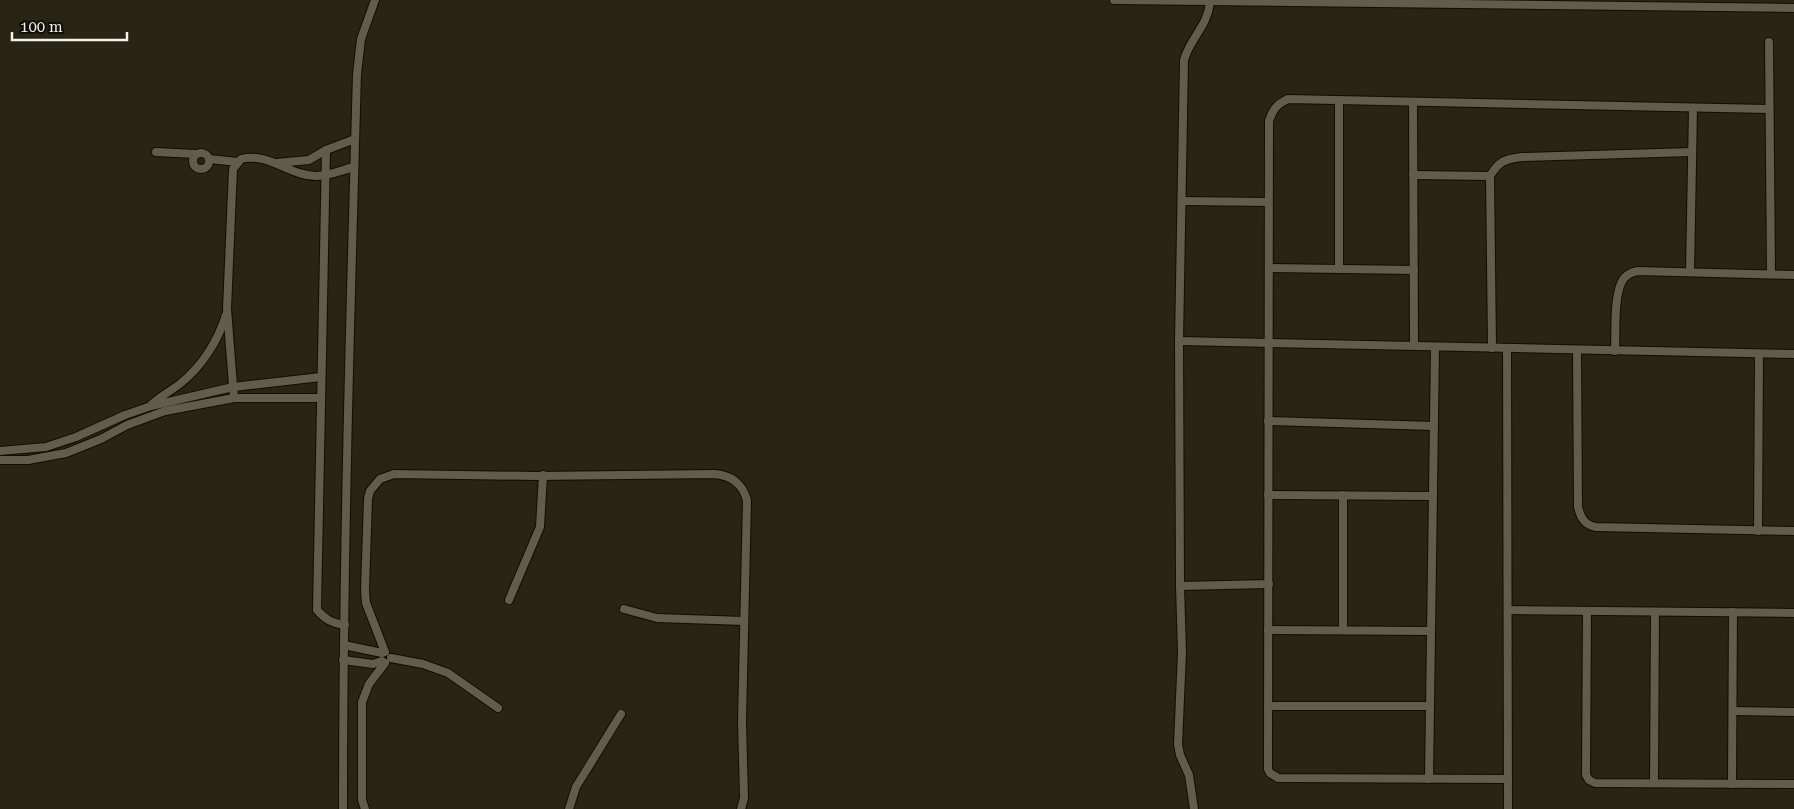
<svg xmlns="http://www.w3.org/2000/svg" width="1794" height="809" font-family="'Roboto Serif',serif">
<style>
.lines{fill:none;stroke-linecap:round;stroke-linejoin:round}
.minor-casing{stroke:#110e02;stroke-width:10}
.minor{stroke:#615d4c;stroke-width:8}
</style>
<rect width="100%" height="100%" fill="#282515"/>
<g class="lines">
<defs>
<g id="minor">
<path d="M1114,0L1794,8"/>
<path d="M1769,42L1771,274"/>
<path d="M1413,102L1414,346"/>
<path d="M326,150L317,610C326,620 332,623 345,625"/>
<path d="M156,152L196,154"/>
<circle cx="201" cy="161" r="8"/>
<path d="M209,159L238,162"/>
<path d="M276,163L309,160L326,150L355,139"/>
<path d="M1413,175L1490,176"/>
<path d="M1182,201L1268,202"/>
<path d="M1269,268L1414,270"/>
<path d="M1339,269V101"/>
<path d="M1690,272L1693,108"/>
<path d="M1179,341L1794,354"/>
<path d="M1492,348L1490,176C1499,161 1505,159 1522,157L1692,152"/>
<path d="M1507,348L1508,809"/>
<path d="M1577,350L1578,507C1581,519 1585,525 1596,527L1794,531"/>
<path d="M1615,351C1616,333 1613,292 1624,278C1628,274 1632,272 1638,271L1794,275"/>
<path d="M234,398L227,309L233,169L241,159C268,152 290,176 316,176C329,176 342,170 354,167"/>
<path d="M152,404C161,396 171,391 181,383C202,366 218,341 226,315"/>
<path d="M1268,421L1434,426"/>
<path d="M0,451L46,447L76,437L125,415L151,406L233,387L321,377"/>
<path d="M0,460H28L66,453L101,439L127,425L165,411L234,398H321"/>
<path d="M1268,495L1433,496"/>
<path d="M1343,495V630"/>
<path d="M1758,531L1759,354"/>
<path d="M1180,586L1269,584"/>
<path d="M509,600L540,527L543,475"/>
<path d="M624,609L657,618L744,621"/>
<path d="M1508,610L1794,613"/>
<path d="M1587,611L1586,775L1589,780L1595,783L1794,784"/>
<path d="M1268,630L1431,631"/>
<path d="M344,645L382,653"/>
<path d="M385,652L366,603L365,590L368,499L370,491L380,479L394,474L536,476L714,474C731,475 742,483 747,500L742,722L744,798L741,809"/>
<path d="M391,658L423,664L448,673L498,708"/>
<path d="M343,660L373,664L382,661"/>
<path d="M1268,706H1430"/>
<path d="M1733,711L1794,712"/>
<path d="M1429,779L1435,347"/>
<path d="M1508,779L1278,778L1270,773L1268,769L1269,121C1273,109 1277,104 1288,99L1768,109"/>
<path d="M1654,783L1655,612"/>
<path d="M1732,784L1733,612"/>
<path d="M343,809C343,564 350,319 357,74L361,39L375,0"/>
<path d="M365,809L362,800V702L369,684L385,663"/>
<path d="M569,809L576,787L621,714"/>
<path d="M1194,809L1189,775L1180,755L1178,744L1182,652L1180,586L1179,341L1184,60C1190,38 1208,26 1210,2"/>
</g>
</defs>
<use href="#minor" class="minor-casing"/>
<use href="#minor" class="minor"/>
</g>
<path d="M12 32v8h115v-8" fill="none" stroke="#f4f1e7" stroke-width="2.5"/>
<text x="20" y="32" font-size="15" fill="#f4f1e7" stroke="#0f0e07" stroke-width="4" paint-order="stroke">100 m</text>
</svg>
